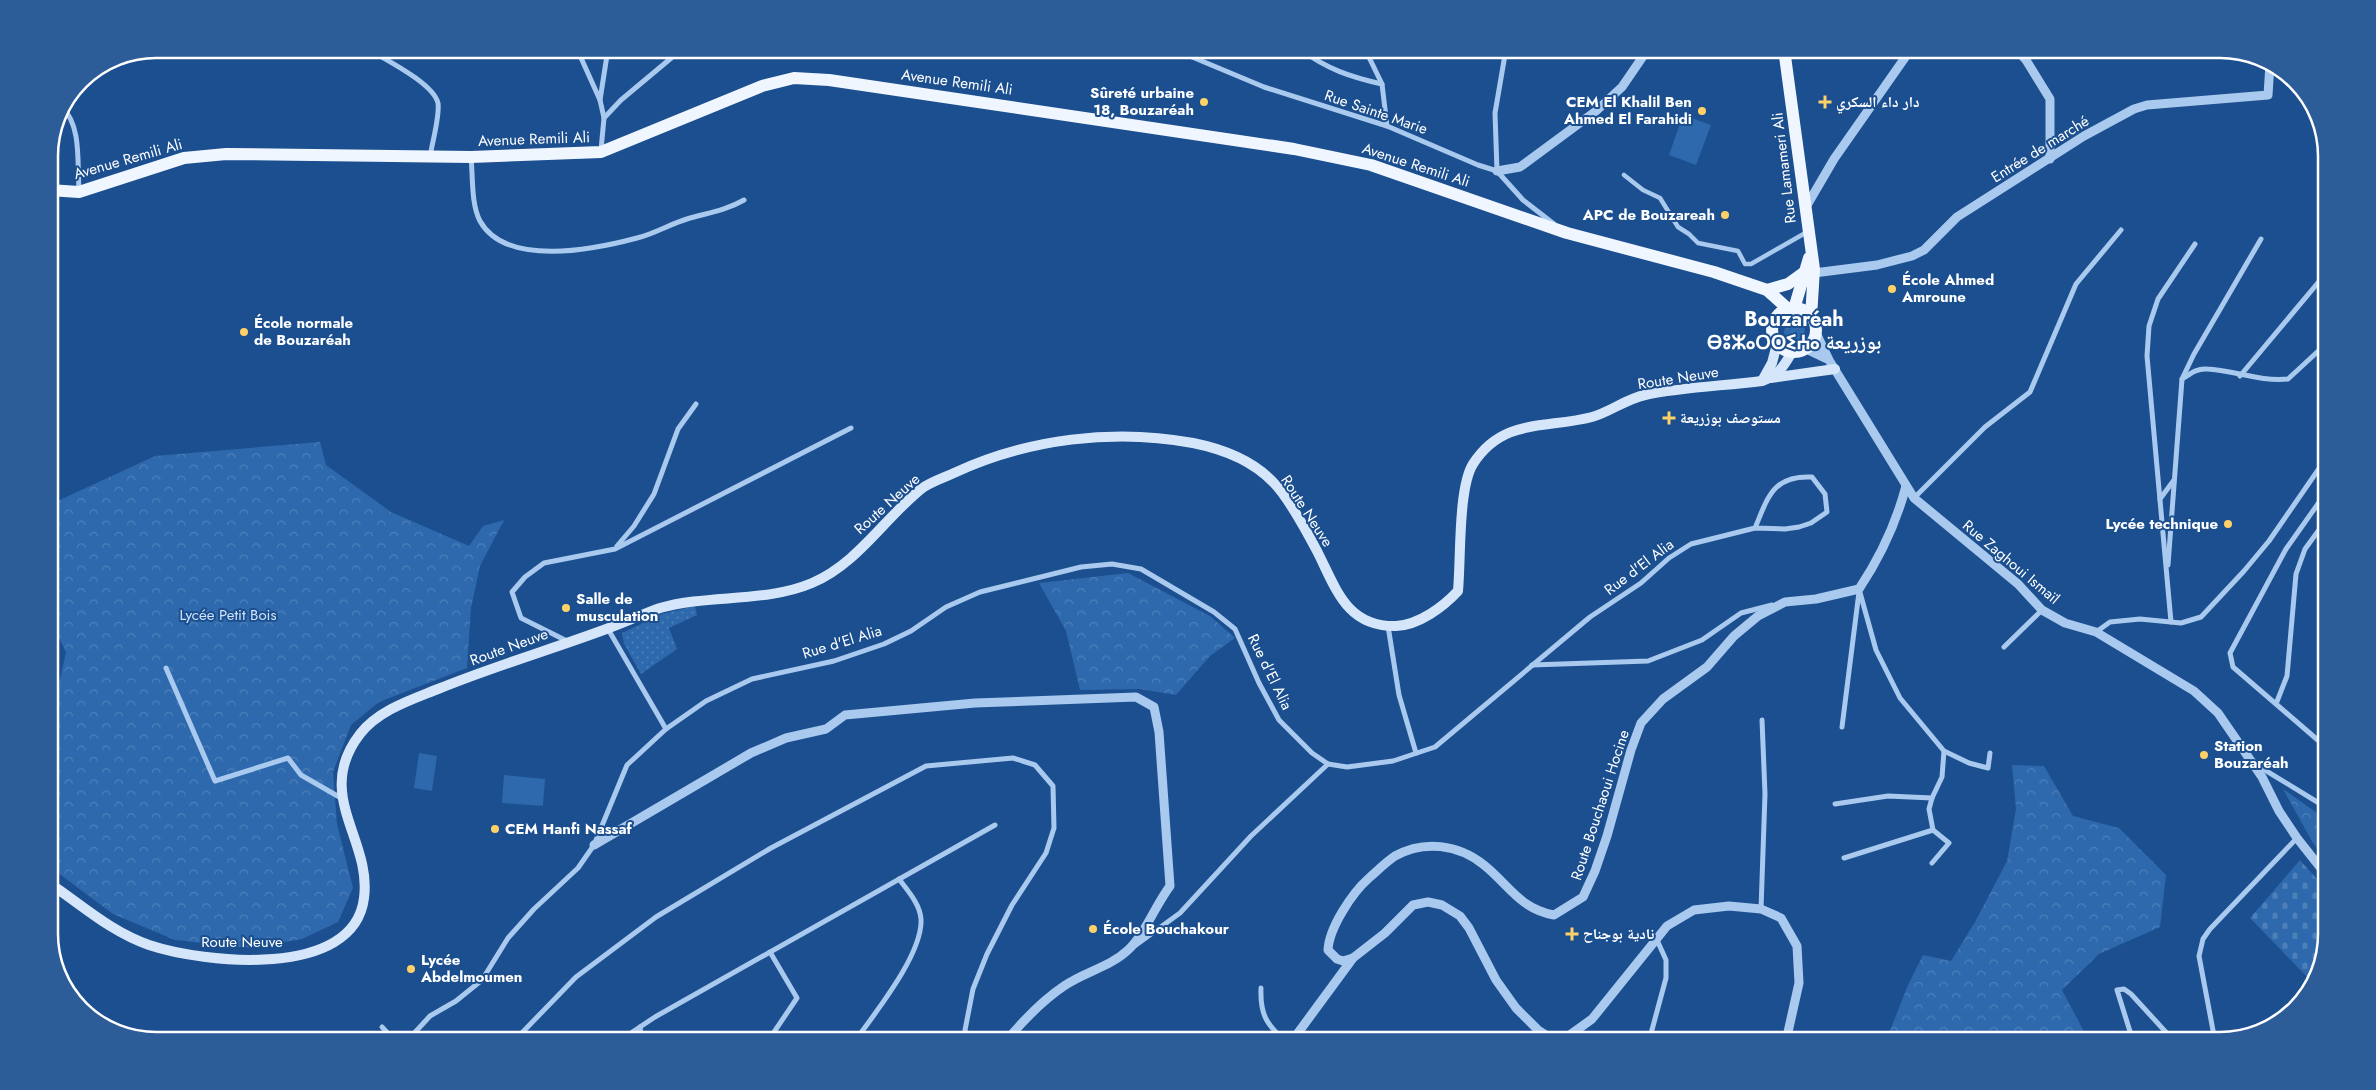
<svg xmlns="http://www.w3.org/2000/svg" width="2376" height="1090" font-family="Jost,'Noto Naskh Arabic','Noto Sans Tifinagh',sans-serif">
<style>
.green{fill:url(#green-dots)}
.forest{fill:url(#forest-crowns)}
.cemetery{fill:url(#cemetery-stones)}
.pitch{fill:#2e69ad}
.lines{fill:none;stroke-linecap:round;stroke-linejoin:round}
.pedestrian{stroke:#a9c9ee;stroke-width:4.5}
.minor{stroke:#a9c9ee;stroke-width:5}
.tertiary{stroke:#a9c9ee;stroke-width:9}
.secondary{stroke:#d6e6fa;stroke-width:10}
.primary{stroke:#f0f6ff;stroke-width:12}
.poi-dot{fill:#ffd166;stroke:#1b4f8f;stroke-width:2}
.labels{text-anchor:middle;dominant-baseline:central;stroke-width:4;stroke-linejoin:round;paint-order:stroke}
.street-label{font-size:15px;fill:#fff;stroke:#1b4f8f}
.poi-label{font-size:15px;font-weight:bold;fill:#fff;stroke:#1b4f8f;text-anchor:start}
.park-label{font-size:15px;fill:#cfe3fa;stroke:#1b4f8f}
.district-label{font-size:20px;font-weight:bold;fill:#fff;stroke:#1b4f8f}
.rim{fill:none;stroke:#fff;stroke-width:2.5}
</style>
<defs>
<pattern id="green-dots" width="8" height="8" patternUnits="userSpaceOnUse" patternTransform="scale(1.25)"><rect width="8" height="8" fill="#2e69ad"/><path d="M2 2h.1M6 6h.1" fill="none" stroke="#4d80b9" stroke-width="1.8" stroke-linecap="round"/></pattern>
<pattern id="forest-crowns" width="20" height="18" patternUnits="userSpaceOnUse" patternTransform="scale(1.25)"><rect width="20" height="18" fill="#2e69ad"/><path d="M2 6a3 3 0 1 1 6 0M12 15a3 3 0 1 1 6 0" fill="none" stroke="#4d80b9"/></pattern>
<pattern id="cemetery-stones" width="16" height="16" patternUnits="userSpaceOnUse" patternTransform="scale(1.25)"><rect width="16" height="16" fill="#2e69ad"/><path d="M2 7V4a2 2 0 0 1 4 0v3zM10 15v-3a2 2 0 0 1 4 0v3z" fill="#4d80b9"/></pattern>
</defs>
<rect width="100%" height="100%" fill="#1b4f8f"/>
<g class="green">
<path d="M1791,320L1799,321L1805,327L1804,336L1797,341L1789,340L1784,333L1785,325Z"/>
<path d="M695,606L697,615L669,628L677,649L641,674L624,644L622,633L662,614Z"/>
</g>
<g class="forest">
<path d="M2309,96L2327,148V172L2322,169Z"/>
<path d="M320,442L326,465L391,512L469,546L483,526L504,520L480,566L471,608L467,668L379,702L351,725L333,772L337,824L353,888L338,922L302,939L250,948L175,940L113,914L54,870L49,843V730L66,652L49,618V505L155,456Z"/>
<path d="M1128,573L1210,616L1235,638L1210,656L1176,695L1139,689L1080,690L1066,631L1039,583Z"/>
<path d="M2012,765L2044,766L2073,816L2119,828L2166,875L2160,927L2099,954L2062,990L2089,1041H1886L1908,985L1923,955L1951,961L1975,922L2007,861L2016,809Z"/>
<path d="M2283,789L2327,820V860L2313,843Z"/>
</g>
<path class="cemetery" d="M2300,860C2308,870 2321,881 2326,893C2333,907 2323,971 2313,983L2250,918Z"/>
<g class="pitch">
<path d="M1683,115L1711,125L1696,165L1669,155Z"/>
<path d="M419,753L437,756L432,791L414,788Z"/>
<path d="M504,775L545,779L543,806L502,803Z"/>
</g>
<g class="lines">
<path class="pedestrian" d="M1624,175L1643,190L1660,198L1678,227L1689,234L1698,243L1738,251L1745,264H1751L1807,232"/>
<g class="minor">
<path d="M368,49C386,60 433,83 438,103C440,116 432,143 430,157"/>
<path d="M577,49L600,100"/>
<path d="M1158,49L1185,54L1264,87L1387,126L1478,165L1497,171L1523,200L1554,224"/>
<path d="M1300,49C1327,69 1350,77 1382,84L1387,126"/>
<path d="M1365,49L1382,84"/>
<path d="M62,107C82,126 77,164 79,190"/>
<path d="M604,118L600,100L608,49"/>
<path d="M601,150L604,118L621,100L682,49"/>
<path d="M471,157C473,177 471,204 480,221C506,268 596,249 637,238C654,234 670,224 687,219C707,213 725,211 744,200"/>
<path d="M1497,171L1495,113L1506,49"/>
<path d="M2240,376L2327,272"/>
<path d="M2182,379L2194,354L2261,239"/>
<path d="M2327,491L2286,549L2230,653L2233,667L2327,748"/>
<path d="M1914,498L1985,427L2030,392L2076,284L2121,230"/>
<path d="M2160,499L2174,480"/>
<path d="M617,546L634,526L654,494L678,429L696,404"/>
<path d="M2168,565L2182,379C2190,374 2197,368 2207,369C2233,370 2260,382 2288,379L2327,343"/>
<path d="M1859,589L1876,650L1900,698L1944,751L1969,763L1988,768L1990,753"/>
<path d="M2171,622L2147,356L2149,326L2158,299L2195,244"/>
<path d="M1388,626L1399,695L1416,753"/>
<path d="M608,629L666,729"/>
<path d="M2096,632L2110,622L2140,619L2181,623L2201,617L2244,571L2269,541L2327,457"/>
<path d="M569,642L521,618L512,592L525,577L544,563L615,549L851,428"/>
<path d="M2004,647L2042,610"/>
<path d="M1532,665L1648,661L1702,640L1741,613L1772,605"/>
<path d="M166,668L215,781L288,758L301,775L341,798"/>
<path d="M2276,704L2287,676L2296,574L2305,549L2327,519"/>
<path d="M1842,727L1859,592"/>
<path d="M2255,764L2327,808"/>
<path d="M1835,804L1888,796L1932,798"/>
<path d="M1844,858L1933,830"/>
<path d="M1932,863L1949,843L1933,830L1929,809L1932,798L1942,777L1944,751"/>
<path d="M1761,909L1765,794L1762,720"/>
<path d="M1136,945L1180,913L1251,836L1328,764"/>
<path d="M1261,988C1260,1014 1266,1024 1285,1041"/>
<path d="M382,1027L395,1041"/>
<path d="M640,1027L642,1041"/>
<path d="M407,1041L430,1016L456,1001L482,980L508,938L534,909L578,868L594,845L627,765L666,729L706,701L752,679L834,661L884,644L911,631L946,607L980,592L1081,567L1112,564L1141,569L1214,612L1235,629L1259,683L1279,720L1312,753L1328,764L1347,767L1393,761L1435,747L1590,617L1641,583L1669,558L1691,544L1755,528L1785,529L1799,527L1811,523L1827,512L1825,494L1812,477C1773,475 1768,497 1755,528"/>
<path d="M514,1041L576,977L656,917L771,848L926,766L1013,758L1035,765L1053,786L1054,828L1046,853L1012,905L987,954L973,989L965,1030L969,1041"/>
<path d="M619,1041L655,1017L995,825"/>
<path d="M768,1041L797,998L770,952"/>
<path d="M855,1041C875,1013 923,954 921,919C920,904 908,891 899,879"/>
<path d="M1649,1041L1666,978V960L1657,940"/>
<path d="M2133,1041L2117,990L2124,989L2131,994L2174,1041"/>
<path d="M2215,1041L2199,956L2203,939L2210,929L2297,838"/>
</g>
<g class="tertiary">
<path d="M2016,49L2026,60L2050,99V159"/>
<path d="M1497,171L1520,167L1596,111L1622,87L1648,49"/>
<path d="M1806,207L1834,159L1911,49"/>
<path d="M1814,273L1877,265L1912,256L1924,250L1957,217L2084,136L2134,109L2147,105L2268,95L2270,64"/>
<path d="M1816,333L1829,360L1914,498L2018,584L2042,610L2065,623L2096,632L2194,691L2218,713L2262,777L2279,811L2297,838L2327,876"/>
<path d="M1806,349L1827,359"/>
<path d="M594,845L751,753L786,738L826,729L845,715L975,703L1136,697L1154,707L1159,732L1170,886C1155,906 1145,934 1128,950C1110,967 1084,972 1064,986C1043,1000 1022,1022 1006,1041"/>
<path d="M1292,1041L1353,958"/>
<path d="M1786,1041L1799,983L1797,946L1781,918L1761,909L1729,906L1694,910L1667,926L1592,1019L1567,1037L1552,1039L1538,1030L1516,1008L1496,980L1469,928L1460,916L1442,905L1428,902L1413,905L1385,933L1353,958L1343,961L1337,959L1328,950C1329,928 1352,893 1369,878C1377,871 1386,862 1395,856C1424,840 1458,844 1484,865C1509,885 1520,909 1554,915L1583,897L1595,871L1607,836L1631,750L1641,723L1663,699L1707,667L1734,636L1758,616L1785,602L1816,599L1859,589C1881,556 1896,524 1906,486"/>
</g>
<g class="secondary">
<path d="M1771,378L1835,369"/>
<path d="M1762,381L1772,363L1777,344"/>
<path d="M49,883C82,905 111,932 149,945C203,963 354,980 364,898C372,839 313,795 360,734C379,710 411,700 438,689C494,666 553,649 609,628C626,622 643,614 660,608C709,594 765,603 812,583C857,564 884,519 921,489C930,482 943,478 954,473C1027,439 1114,428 1193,443C1223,449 1252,460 1273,482C1288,497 1307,532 1317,551C1336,588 1346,627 1396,626C1419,625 1443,607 1458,591C1461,559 1458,488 1473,464C1503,417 1547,429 1592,417C1610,412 1626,399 1645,395C1683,387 1723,386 1762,381C1778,376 1784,366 1792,352"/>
</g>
<g class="primary">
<path d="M1784,49L1814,269L1811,317"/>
<path d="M49,190L79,192L184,158L226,154L471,157L601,152L762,86L794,78L829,80L1294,149L1371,165L1567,233L1714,272L1767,290L1788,309"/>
<path d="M1767,290L1788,284L1806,271"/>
<circle cx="1794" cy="330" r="22"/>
<path d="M1794,309L1809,258"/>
</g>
</g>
<g class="poi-dot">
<circle cx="1204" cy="102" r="5"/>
<path d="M1822.5 94.5h5v5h5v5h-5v5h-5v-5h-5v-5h5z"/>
<circle cx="1702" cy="111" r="5"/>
<circle cx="1725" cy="215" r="5"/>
<circle cx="1892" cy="289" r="5"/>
<circle cx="244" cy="332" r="5"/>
<path d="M1666.5 410.5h5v5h5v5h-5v5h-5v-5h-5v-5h5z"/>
<circle cx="2228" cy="524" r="5"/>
<circle cx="566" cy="608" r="5"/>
<circle cx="2204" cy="755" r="5"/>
<circle cx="495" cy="829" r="5"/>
<circle cx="1093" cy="929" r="5"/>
<path d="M1569.5 926.5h5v5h5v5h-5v5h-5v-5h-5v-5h5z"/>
<circle cx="411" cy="969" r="5"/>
</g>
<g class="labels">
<g class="street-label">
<text transform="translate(957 82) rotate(8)">Avenue Remili Ali</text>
<text transform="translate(1376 112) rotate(19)">Rue Sainte Marie</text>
<text transform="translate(534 139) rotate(-2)">Avenue Remili Ali</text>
<text transform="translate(2040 149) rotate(-32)">Entrée de marché</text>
<text transform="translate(128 159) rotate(-16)">Avenue Remili Ali</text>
<text transform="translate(1416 165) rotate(18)">Avenue Remili Ali</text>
<text transform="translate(1784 168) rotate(-97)">Rue Lamameri Ali</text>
<text transform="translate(1678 378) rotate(-9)">Route Neuve</text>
<text transform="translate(887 504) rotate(-42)">Route Neuve</text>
<text transform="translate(1307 511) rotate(57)">Route Neuve</text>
<text transform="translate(2011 562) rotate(40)">Rue Zaghoui Ismaïl</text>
<text transform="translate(1639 567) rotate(-37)">Rue d'El Alia</text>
<text transform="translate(842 642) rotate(-17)">Rue d'El Alia</text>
<text transform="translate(509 647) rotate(-20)">Route Neuve</text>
<text transform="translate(1270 672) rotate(64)">Rue d'El Alia</text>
<text transform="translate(1600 805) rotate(-72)">Route Bouchaoui Hocine</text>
<text x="242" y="942">Route Neuve</text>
</g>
<g class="poi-label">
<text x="1194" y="93" text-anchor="end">Sûreté urbaine<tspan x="1194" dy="17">18, Bouzaréah</tspan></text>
<text x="1692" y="102" text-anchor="end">CEM El Khalil Ben<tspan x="1692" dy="17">Ahmed El Farahidi</tspan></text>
<text x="1836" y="102">دار داء السكري</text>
<text x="1715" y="215" text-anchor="end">APC de Bouzareah</text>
<text x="1902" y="280">École Ahmed<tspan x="1902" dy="17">Amroune</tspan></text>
<text x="254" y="323">École normale<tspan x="254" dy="17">de Bouzaréah</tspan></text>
<text x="1680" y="418">مستوصف بوزريعة</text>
<text x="2218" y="524" text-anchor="end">Lycée technique</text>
<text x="576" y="599">Salle de<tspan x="576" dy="17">musculation</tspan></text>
<text x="2214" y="746">Station<tspan x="2214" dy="17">Bouzaréah</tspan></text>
<text x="505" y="829">CEM Hanfi Nassaf</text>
<text x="1103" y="929">École Bouchakour</text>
<text x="1583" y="934">نادية بوجناح</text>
<text x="421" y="960">Lycée<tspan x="421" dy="17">Abdelmoumen</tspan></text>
</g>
<g class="park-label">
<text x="228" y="615">Lycée Petit Bois</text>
</g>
<g class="district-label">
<text x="1794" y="319">Bouzaréah<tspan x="1794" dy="23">ⴱⵓⵣⴰⵔⵔⵉⵄⴰ بوزريعة</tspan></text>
</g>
</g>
<path d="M0 0H2376V1090H0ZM156 58H2220A98 98 0 0 1 2318 156V934A98 98 0 0 1 2220 1032H156A98 98 0 0 1 58 934V156A98 98 0 0 1 156 58Z" fill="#2d5d98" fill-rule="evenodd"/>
<path class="rim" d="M156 58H2220A98 98 0 0 1 2318 156V934A98 98 0 0 1 2220 1032H156A98 98 0 0 1 58 934V156A98 98 0 0 1 156 58Z"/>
</svg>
